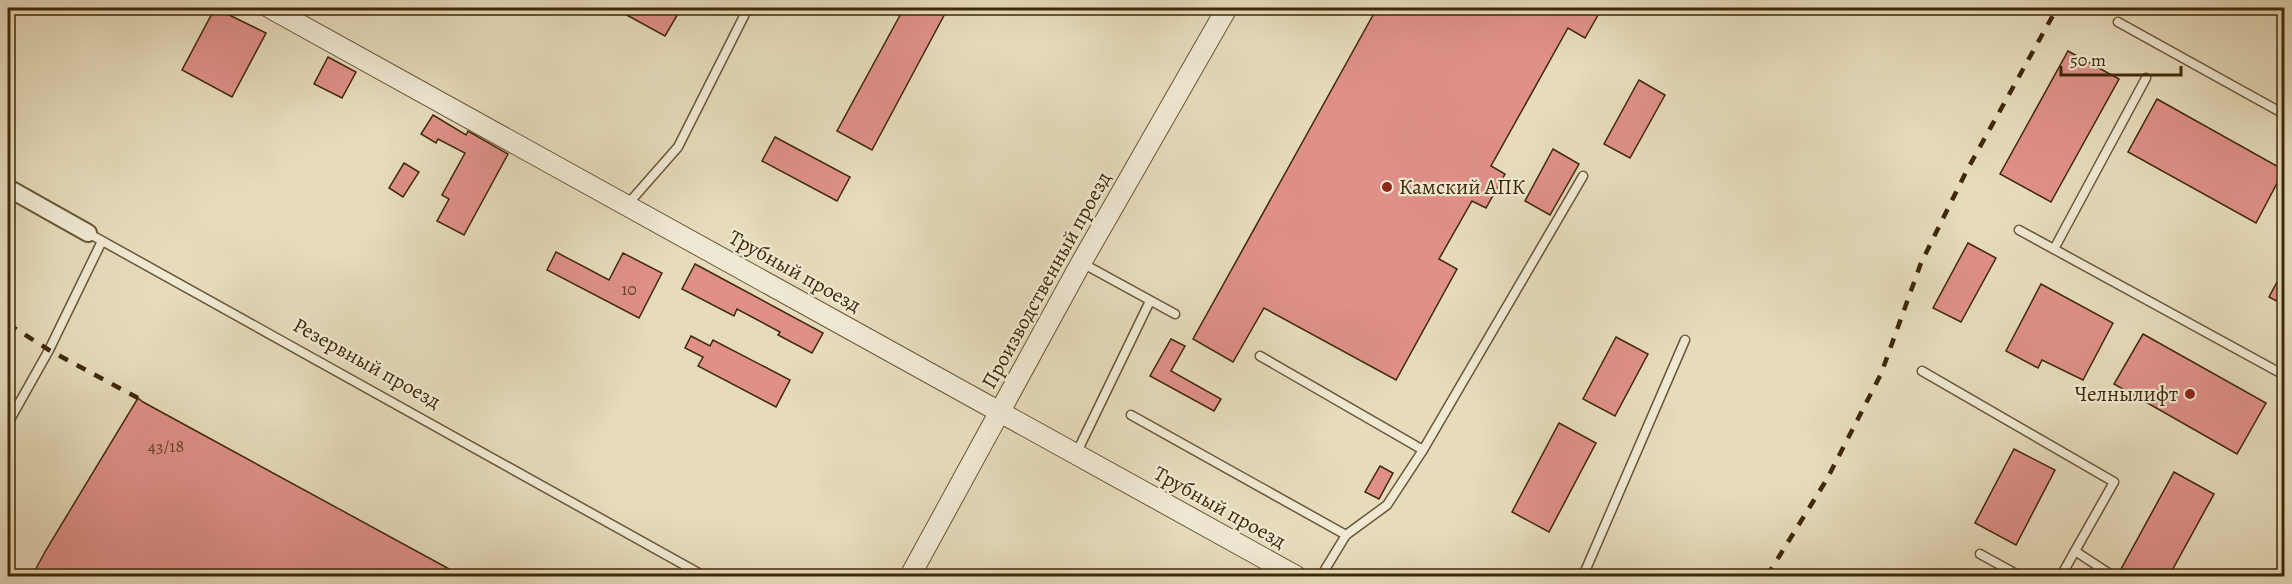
<svg xmlns="http://www.w3.org/2000/svg" width="2292" height="584" font-family="Alegreya,serif">
<style>
.building{fill:#df9089;stroke:#3f2907;stroke-width:1.5}
.lines{fill:none;stroke-linecap:round;stroke-linejoin:round}
.service-casing{stroke:#695634;stroke-width:11}
.minor-casing{stroke:#695634;stroke-width:20}
.tertiary-casing{stroke:#695634;stroke-width:22}
.service{stroke:#efe8d3;stroke-width:8}
.minor{stroke:#efe8d3;stroke-width:16}
.tertiary{stroke:#efe8d3;stroke-width:20}
.rail{stroke:#3f2907;stroke-width:4.5;stroke-dasharray:10 10;stroke-linecap:butt}
.poi-dot{fill:#8f2418;stroke:#efe8d3;stroke-width:2}
.labels{text-anchor:middle;dominant-baseline:central;stroke-width:4.5;stroke-linejoin:round;paint-order:stroke}
.number-label{font-size:18px;fill:#674328}
.poi-label{font-size:21px;fill:#3f2907;stroke:#efe8d3;text-anchor:start}
.street-label{font-size:21px;fill:#3f2907;stroke:#efe8d3}
</style>
<rect width="100%" height="100%" fill="#e6dbbb"/>
<filter id="stains"><feTurbulence type="fractalNoise" baseFrequency=".00333" numOctaves="4"/><feColorMatrix values="0 0 0 0 .2 0 0 0 0 .09 0 0 0 0 .02 0 0 0 .5 -.17"/></filter>
<radialGradient id="worn" r=".72"><stop offset=".6" stop-color="#630" stop-opacity="0"/><stop offset="1" stop-color="#630" stop-opacity=".3"/></radialGradient>
<g class="building">
<path d="M215,8L266,33L232,97L182,70Z"/>
<path d="M614,8H672L679,12L665,36Z"/>
<path d="M904,8H948L872,150L837,131Z"/>
<path d="M1377,8H1602L1585,38L1568,28L1491,166L1505,174L1486,208L1472,201L1439,259L1457,269L1396,380L1264,308L1233,362L1193,339Z"/>
<path d="M2068,51L2119,79L2051,202L2000,174Z"/>
<path d="M328,57L356,72L342,98L314,84Z"/>
<path d="M1639,80L1665,95L1630,158L1604,144Z"/>
<path d="M2157,99L2284,170L2256,223L2128,152Z"/>
<path d="M433,115L466,135L468,131L508,154L464,235L437,221L449,199L442,195L465,153L438,139L436,143L421,134Z"/>
<path d="M775,137L850,177L837,201L762,161Z"/>
<path d="M1553,149L1579,164L1550,215L1525,201Z"/>
<path d="M404,163L419,172L403,197L389,188Z"/>
<path d="M1968,243L1996,258L1961,322L1933,308Z"/>
<path d="M556,252L609,280L623,253L662,273L639,318L547,270Z"/>
<path d="M695,264L823,333L812,353L778,335L780,332L737,309L734,316L682,289Z"/>
<path d="M2284,269V305L2269,297Z"/>
<path d="M2041,284L2113,323L2083,380L2042,360L2038,368L2006,351Z"/>
<path d="M2143,334L2266,403L2237,454L2114,384Z"/>
<path d="M691,336L710,346L713,340L790,380L776,407L698,366L703,357L685,348Z"/>
<path d="M1616,337L1648,354L1615,416L1583,399Z"/>
<path d="M1171,339L1185,346L1171,371L1221,399L1214,411L1150,376Z"/>
<path d="M138,398L143,402L462,576H32L46,550Z"/>
<path d="M1559,423L1596,443L1549,532L1512,512Z"/>
<path d="M2014,449L2055,470L2016,545L1975,523Z"/>
<path d="M1380,466L1393,473L1379,499L1365,492Z"/>
<path d="M2174,472L2214,494L2169,576H2130L2120,571Z"/>
</g>
<g class="lines">
<defs>
<g id="service">
<path d="M2118,22L2284,114"/>
<path d="M627,205L678,147L748,8"/>
<path d="M2019,230L2284,375"/>
<path d="M88,233L704,576"/>
<path d="M2054,249L2146,78"/>
<path d="M1082,263L1175,314"/>
<path d="M1260,356L1423,450"/>
<path d="M1922,371L2114,482L2075,551"/>
<path d="M1131,415L1346,535"/>
<path d="M8,423L49,350L102,241"/>
<path d="M1076,454L1150,301"/>
<path d="M1980,554L2020,576"/>
<path d="M1321,576L1346,535L1387,505L1423,450L1583,176"/>
<path d="M1583,576L1685,340"/>
<path d="M2061,576L2075,551L2113,576"/>
</g>
<path id="minor" d="M8,188L88,233"/>
<g id="tertiary">
<path d="M270,8L1296,576"/>
<path d="M910,576L1081,263L1227,8"/>
</g>
</defs>
<use href="#service" class="service-casing"/>
<use href="#minor" class="minor-casing"/>
<use href="#tertiary" class="tertiary-casing"/>
<use href="#service" class="service"/>
<use href="#minor" class="minor"/>
<use href="#tertiary" class="tertiary"/>
<g class="rail">
<path d="M8,324L49,350L138,398"/>
<path d="M1767,576L1827,479L1881,374L1921,263L1966,172L2057,8"/>
</g>
</g>
<g class="poi-dot">
<circle cx="1387" cy="187" r="6"/>
<circle cx="2190" cy="394" r="6"/>
</g>
<g class="labels">
<g class="number-label">
<text x="629" y="289">10</text>
<text x="166" y="446">43/18</text>
</g>
<g class="poi-label">
<text x="1399" y="187">Камский АПК</text>
<text x="2178" y="394" text-anchor="end">Челнылифт</text>
</g>
<g class="street-label">
<text transform="translate(795 271) rotate(29)">Трубный проезд</text>
<text transform="translate(1046 280) rotate(-61)">Производственный проезд</text>
<text transform="translate(367 363) rotate(29)">Резервный проезд</text>
<text transform="translate(1220 507) rotate(29)">Трубный проезд</text>
</g>
</g>
<rect width="2292" height="584" fill="none" stroke="#e6dbbb" stroke-width="30"/>
<rect x="9" y="9" width="2274" height="566" fill="none" stroke="#3f2907" stroke-width="3"/>
<rect x="15" y="15" width="2262" height="554" fill="none" stroke="#3f2907" stroke-width="1.5"/>
<path d="M2061 66v9h120v-9" fill="none" stroke="#3f2907" stroke-width="3"/>
<text x="2070" y="66" font-size="18" fill="#3f2907" stroke="#efe8d3" stroke-width="4.5" paint-order="stroke">50 m</text>
<rect width="100%" height="100%" filter="url(#stains)"/>
<rect width="100%" height="100%" fill="url(#worn)"/>
</svg>
